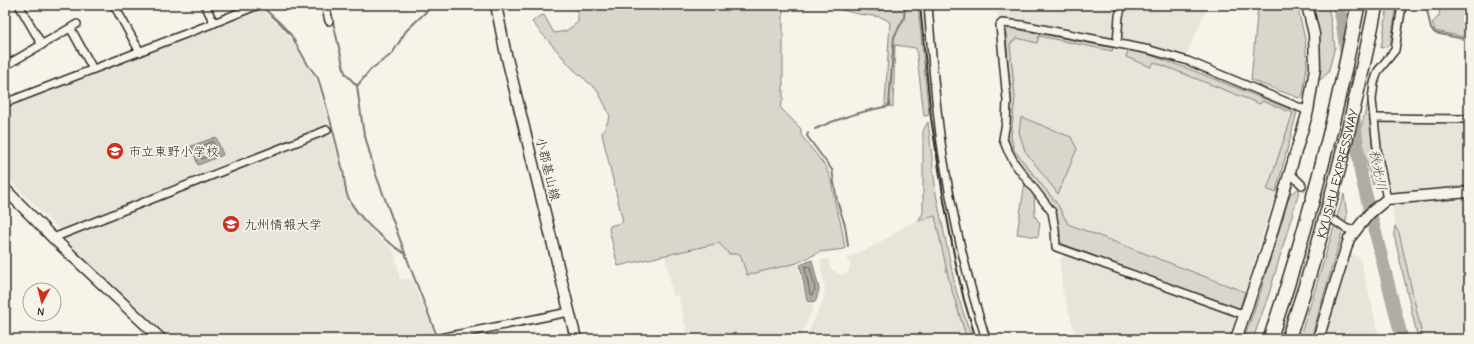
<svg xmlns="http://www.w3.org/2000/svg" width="1474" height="344" font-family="'Comic Neue','Klee One',sans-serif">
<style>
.built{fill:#e8e4da}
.green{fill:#dad6cc;stroke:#82807c}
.water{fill:#afaca4;stroke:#7a7874}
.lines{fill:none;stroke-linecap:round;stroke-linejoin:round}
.shore{stroke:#605f5b;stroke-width:1}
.stream{stroke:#7a7874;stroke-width:2}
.river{stroke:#afaca4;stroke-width:13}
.street-tunnel{stroke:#cecbc2;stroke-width:7;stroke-dasharray:7 3.5;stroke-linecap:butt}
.street-casing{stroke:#2b2b2b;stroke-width:10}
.secondary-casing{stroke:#2b2b2b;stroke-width:13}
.highway-casing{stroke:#2b2b2b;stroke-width:16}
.street{stroke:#f7f3e8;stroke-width:7}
.secondary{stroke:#f7f3e8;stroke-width:10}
.highway{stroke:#f7f3e8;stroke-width:13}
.rail{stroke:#2b2b2b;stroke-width:2}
.labels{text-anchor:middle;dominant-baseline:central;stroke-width:3.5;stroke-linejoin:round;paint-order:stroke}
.poi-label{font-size:13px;fill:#2b2b2b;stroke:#f7f3e8;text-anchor:start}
.street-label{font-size:13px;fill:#2b2b2b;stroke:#f7f3e8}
.water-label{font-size:14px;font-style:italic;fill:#53524f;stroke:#f7f3e8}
</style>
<rect width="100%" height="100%" fill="#f7f3e8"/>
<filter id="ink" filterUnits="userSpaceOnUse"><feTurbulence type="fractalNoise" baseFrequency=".025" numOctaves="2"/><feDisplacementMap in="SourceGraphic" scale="8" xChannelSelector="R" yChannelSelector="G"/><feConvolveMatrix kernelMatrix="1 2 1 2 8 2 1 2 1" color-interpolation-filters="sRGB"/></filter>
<g filter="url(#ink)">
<g class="built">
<path d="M999,5H1119L1114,38L1001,19L998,15Z"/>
<path d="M1123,5H1208L1186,56L1150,46L1120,39Z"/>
<path d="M261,9L288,34L307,67L316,79L329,125L62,229L55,226L5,175V107L108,69Z"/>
<path d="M1010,28L1147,54L1189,69L1297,112L1276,192L1240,308L1063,244L1054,210L1010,151V102L1006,31Z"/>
<path d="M1399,120L1469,121V186L1392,193L1380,138L1381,122Z"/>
<path d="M331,132L342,175L345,194L354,211L378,238L394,250L400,280L411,278L437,339H168L98,273L65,240V236Z"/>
<path d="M1469,197V339H1423L1399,233L1395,226L1392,205Z"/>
<path d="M935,216L949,281L967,339H805L823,300L825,291L820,260L828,259L831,269L841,275L848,273L850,265L847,257L866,250L894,234L905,226L918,221Z"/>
<path d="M719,243L729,254H740L747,275L797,263L806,302L814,306L799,339H689L678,295L673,296L665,255Z"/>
<path d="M1352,254L1360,258L1380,339H1325Z"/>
<path d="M1064,255L1233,316L1236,322L1229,339H1077L1062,289L1060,260Z"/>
</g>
<g class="green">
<path d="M573,5H783V100L780,107L801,129V135L826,167L831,180L835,203L841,224L845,249L820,252L797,263L747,275L740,254H729L719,243L618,266L609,229L610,226L623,222L602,134L610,116L604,103L597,90L573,69L532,22L538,17L544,15L554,33L566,31L578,22V13Z"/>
<path d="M823,5C832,5 841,4 850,5C862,6 879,17 890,5H918L929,115L924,116L916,48L895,45L893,107L885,104L890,22L881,17L858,14Z"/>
<path d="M1258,5L1298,9L1305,39L1307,65L1303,95L1299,98L1251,80Z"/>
<path d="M1313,5H1328L1335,47L1328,73L1320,80L1319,36Z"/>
<path d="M1388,5H1397L1390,45L1381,48Z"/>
<path d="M1440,7L1469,10V38L1435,31L1432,23L1439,16Z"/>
<path d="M1010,28L1113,48L1112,51L1039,36L1037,43L1017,38L1010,44L1015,97L1011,137L1014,150L1058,205L1068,224L1245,292L1240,308L1236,309L1063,244L1059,240L1054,210L1010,151L1008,133L1010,102L1006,31Z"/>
<path d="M1128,50L1147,54L1189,69L1297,112L1276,192L1267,190L1293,113L1262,101L1260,104L1154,62L1151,67L1126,57Z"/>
<path d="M1368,102L1380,181L1373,185L1359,135Z"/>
<path d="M1021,117L1071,137L1077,149L1058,194L1025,151L1019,132Z"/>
<path d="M928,122L936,194L956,290L972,339H967L949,281L935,216L918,221L923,213V131Z"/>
<path d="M1025,182L1034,194L1035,216L1040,223L1038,237L1017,234Z"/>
<path d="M1300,188L1269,294L1253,339H1244L1260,293L1290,194Z"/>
<path d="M1344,194L1347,216L1311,339H1299L1310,306Z"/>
<path d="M1395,226L1399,233L1423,339H1418L1394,235Z"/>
</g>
<g class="water">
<path d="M851,5H890C880,16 863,8 851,5Z"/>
<path d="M216,137L223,155L198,165L191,146Z"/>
<path d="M812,260L819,289L816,301L811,302L807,301L800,265Z"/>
</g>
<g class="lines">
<g class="shore">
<path d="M213,142L217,153L201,159L197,148Z"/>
<path d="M806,266L810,267L815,289L812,295L810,294L805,268Z"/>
</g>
<g class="stream">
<path d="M260,5L280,23L291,35L308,65L318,78C327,107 335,137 342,167C345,176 344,189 348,197C358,219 384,240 404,253"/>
<path d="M329,5L345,73L357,86L363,129L375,172L412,272L437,336"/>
<path d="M1426,5L1431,29L1435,33L1469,40"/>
<path d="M357,86L371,69L392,54L406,31L433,5"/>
<path d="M815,129C841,117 862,111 889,106L894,37L904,18L905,5"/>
<path d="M808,133L807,136L832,170L837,201L845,225L848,246"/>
</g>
<path class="river" d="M1338,5L1342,20L1361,175L1402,339"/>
<path class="street-tunnel" d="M1302,185L1335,221"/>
<defs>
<g id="street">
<path d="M19,5L42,45"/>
<path d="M114,5L140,52"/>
<path d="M205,5L214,23"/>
<path d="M325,5L329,21"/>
<path d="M928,5C932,55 935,106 943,156C953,218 967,279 986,339"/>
<path d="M71,29L93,69"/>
<path d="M1117,43L1119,16L1122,5"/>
<path d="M5,66L77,24"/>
<path d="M5,103L214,23L258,5"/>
<path d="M1374,118L1469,119"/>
<path d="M1290,173L1302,185"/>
<path d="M1387,199L1378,157L1372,100L1374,83L1378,71L1395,50L1402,5"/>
<path d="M1335,221L1347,229L1355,230"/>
<path d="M53,238L327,130"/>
<path d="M1245,315L1056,247L1055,229L1052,212L1015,164L1007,149L1003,139L1006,123L1007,101L1000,25L1002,23L1022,25L1150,50L1188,61L1308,111"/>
<path d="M435,339L569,312"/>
</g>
<g id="secondary">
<path d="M496,5L505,50L576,339"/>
<path d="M5,189L53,238L161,339"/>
<path d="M1236,339L1267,249L1308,111L1315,68L1314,34L1307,5"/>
<path d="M1318,339L1349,239L1369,214L1387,199L1469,192"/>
</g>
<g id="highway">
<path d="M1270,339C1307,230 1336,118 1358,5"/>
<path id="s1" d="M1288,339C1326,230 1353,118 1376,5"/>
</g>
</defs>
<use href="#street" class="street-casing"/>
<use href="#secondary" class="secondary-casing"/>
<use href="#highway" class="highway-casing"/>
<use href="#street" class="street"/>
<use href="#secondary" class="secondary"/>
<use href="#highway" class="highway"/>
<path class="rail" d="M920,5L931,118L944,201L956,265L964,300L976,339"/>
</g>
</g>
<defs>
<symbol id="school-disc" viewBox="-11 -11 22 22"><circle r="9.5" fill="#c8321e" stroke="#f7f3e8"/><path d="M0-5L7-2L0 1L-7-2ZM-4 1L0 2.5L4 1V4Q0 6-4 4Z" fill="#fff"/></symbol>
</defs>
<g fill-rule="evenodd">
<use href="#school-disc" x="105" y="141" width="20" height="20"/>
<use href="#school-disc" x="221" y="214" width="20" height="20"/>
</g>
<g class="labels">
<g class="poi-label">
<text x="128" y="151">市立東野小学校</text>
<text x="244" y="224">九州情報大学</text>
</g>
<g class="street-label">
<text transform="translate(548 169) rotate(76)">小郡基山線</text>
<text stroke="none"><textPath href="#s1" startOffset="173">KYUSHU EXPRESSWAY</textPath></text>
</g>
<g class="water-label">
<text transform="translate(1378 170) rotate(79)">秋光川</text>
</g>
</g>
<rect width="1474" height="344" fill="none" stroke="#f7f3e8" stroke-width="20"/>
<rect x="10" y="10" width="1454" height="324" fill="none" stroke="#2b2b2b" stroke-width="1.5" filter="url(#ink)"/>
<g transform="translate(42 302) rotate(187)"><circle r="19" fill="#f7f3e8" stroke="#a5a39c"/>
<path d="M0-3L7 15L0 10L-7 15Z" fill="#c8321e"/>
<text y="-6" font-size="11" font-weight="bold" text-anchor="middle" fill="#2b2b2b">N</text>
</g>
</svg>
